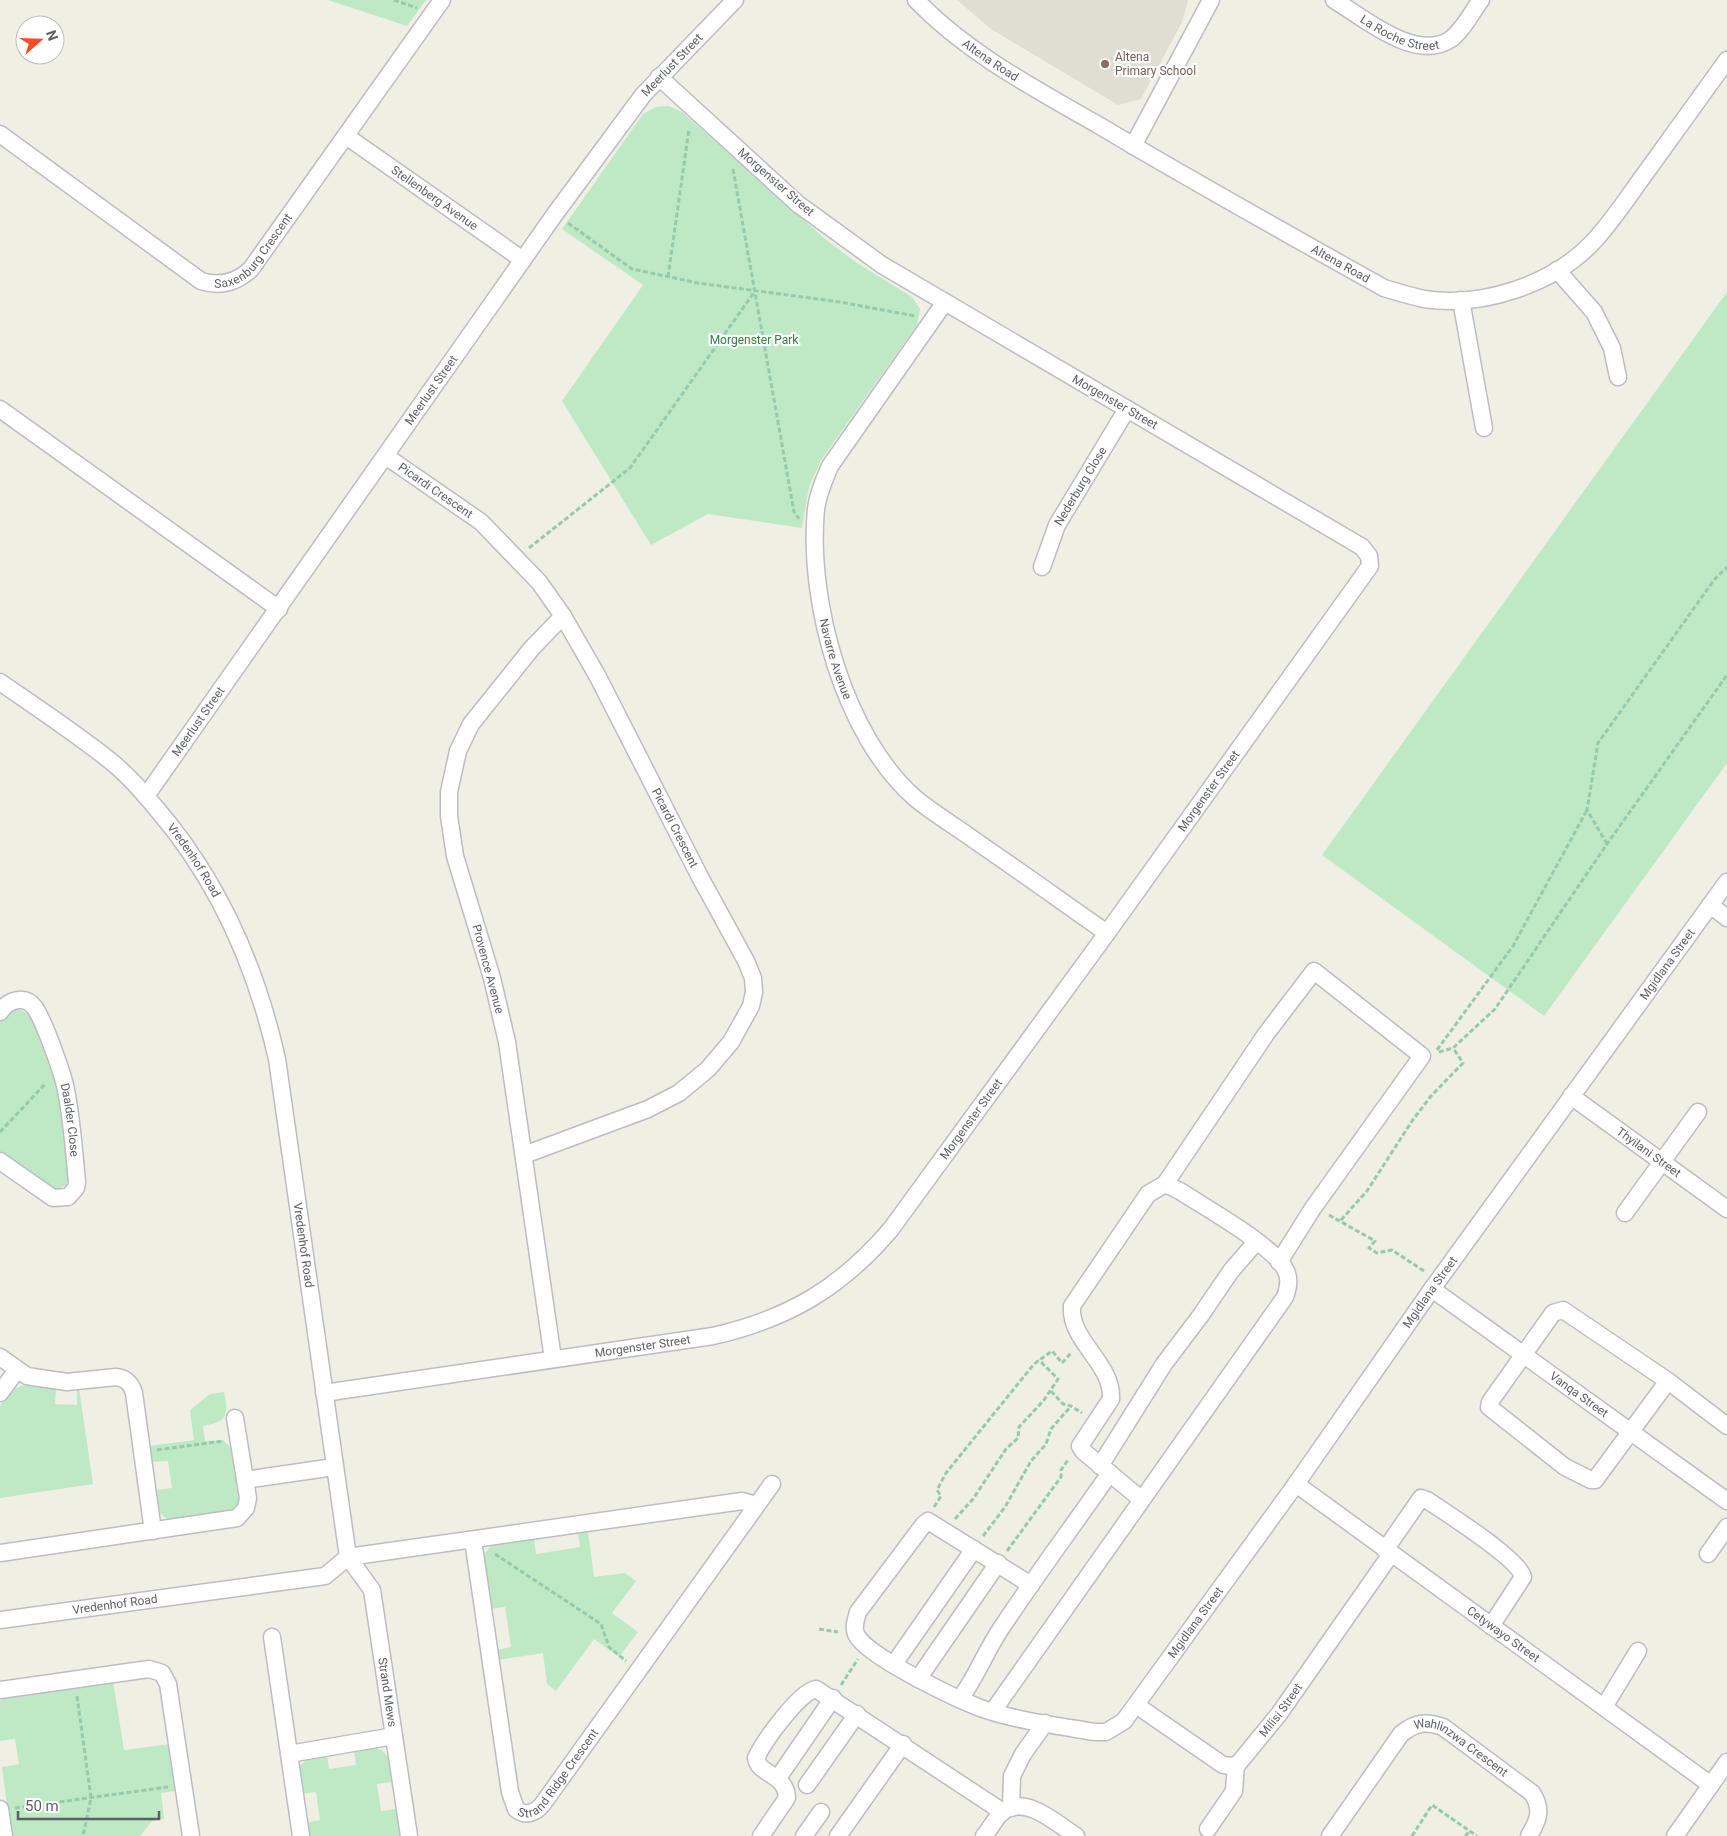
<svg xmlns="http://www.w3.org/2000/svg" width="1727" height="1836" font-family="Roboto,sans-serif">
<style>
.education{fill:#e0ded3}
.green{fill:#bfe9c4}
.lines{fill:none;stroke-linecap:round;stroke-linejoin:round}
.minor-casing{stroke:#bcbdc4;stroke-width:19}
.path{stroke:#97caad;stroke-width:3;stroke-dasharray:5 2.5;stroke-linecap:butt}
.minor{stroke:#fff;stroke-width:16}
.education-dot{fill:#8d6e63;stroke:#fff;stroke-width:2}
.labels{text-anchor:middle;dominant-baseline:central;stroke-width:4.5;stroke-linejoin:round;paint-order:stroke}
.street-label{font-size:12px;fill:#5c5f66;stroke:#fff}
.education-label{font-size:12px;fill:#785e54;stroke:#fff;text-anchor:start}
.park-label{font-size:12px;fill:#2d843c;stroke:#fff}
</style>
<rect width="100%" height="100%" fill="#f0efe4"/>
<path class="education" d="M957,0H1188L1182,22L1141,99L1118,105L991,29Z"/>
<g class="green">
<path d="M328,0H426L407,26Z"/>
<path d="M669,106L682,112L825,239L857,263L912,297L920,309L917,325L821,460L809,487L802,528L708,514L651,545L562,401L643,285L562,229L643,114L656,107Z"/>
<path d="M1727,292V763L1544,1016L1322,855Z"/>
<path d="M15,1010H21L30,1015L57,1083L70,1175L66,1185L57,1190H51L0,1153V1023L5,1015Z"/>
<path d="M25,1384L56,1388L55,1404L77,1405V1388H79L93,1484L0,1498V1406L11,1391Z"/>
<path d="M224,1392C229,1417 227,1421 203,1426L205,1441L223,1440L231,1448L239,1505L234,1511L174,1521C157,1517 157,1505 155,1490L172,1488L168,1461L151,1462L149,1446L194,1440L190,1410L210,1394Z"/>
<path d="M588,1531L594,1577L625,1573L636,1581L612,1613L638,1632L619,1657L594,1639L556,1691L547,1684L543,1653L498,1660L497,1650L511,1647L505,1607L490,1609L484,1555L491,1545L534,1538L536,1554L580,1547L578,1532Z"/>
<path d="M113,1681L124,1750L170,1744L176,1791L161,1793L164,1819L152,1821L140,1836H11L2,1767L19,1764L15,1739L0,1741V1701L8,1696Z"/>
<path d="M373,1748L382,1750L389,1759L392,1782L377,1784L381,1811L396,1809L400,1836H307L305,1823L320,1820L316,1792L301,1794C297,1764 296,1761 327,1754L329,1769L356,1765L354,1751Z"/>
</g>
<g class="lines">
<defs>
<g id="minor">
<path id="s1" d="M916,0C968,54 1036,89 1100,126C1194,182 1289,235 1384,288C1397,292 1411,296 1424,299C1483,308 1554,284 1594,241C1614,219 1630,194 1647,171C1674,134 1700,97 1727,60"/>
<path id="s2" d="M1334,0C1364,18 1416,63 1451,39C1463,30 1472,12 1481,0"/>
<path id="s3" d="M0,134L201,281C220,287 236,283 251,269L442,0"/>
<path id="s4" d="M346,136L523,260"/>
<path d="M1133,146L1211,0"/>
<path d="M1557,270L1594,312L1612,348L1618,377"/>
<path d="M1461,300L1484,428"/>
<path id="s5" d="M945,302L830,466C824,480 818,494 816,509C807,601 844,736 915,798C934,814 957,827 977,842C1021,872 1064,903 1107,933"/>
<path d="M0,409L279,609"/>
<path id="s6" d="M387,457L481,522L539,582L563,616L598,677L700,877L746,961L753,978L754,992L751,1006L731,1042L708,1069L679,1093L648,1109L524,1155"/>
<path id="s7" d="M1042,567L1057,525L1127,409"/>
<path id="s8" d="M0,682C36,707 74,732 108,759C126,773 142,791 156,808C219,881 256,966 277,1059L348,1557L372,1590L409,1836"/>
<path id="s9" d="M146,796L555,214L643,95L735,0"/>
<path d="M1710,905L1727,918"/>
<path id="s10" d="M0,1012C8,1000 25,994 35,1008C44,1021 63,1074 66,1090C72,1120 74,1151 77,1182L76,1188L68,1197L53,1198L0,1161"/>
<path id="s11" d="M1571,1096L1727,1209"/>
<path d="M1165,1184L1266,1034L1314,971L1422,1056L1313,1208L1279,1262"/>
<path d="M1625,1213L1698,1112"/>
<path id="s12" d="M1432,1289L1727,1501"/>
<path d="M0,1357L27,1376L40,1378L67,1382L116,1377C126,1378 131,1383 134,1393L153,1531"/>
<path d="M553,1359L507,1042L492,978L455,856L449,816V792L458,751L471,724L532,648L563,616"/>
<path d="M1668,1381L1595,1480H1591L1565,1467L1489,1407L1490,1402L1553,1313L1563,1310L1668,1381L1727,1426"/>
<path d="M0,1393L17,1370"/>
<path id="s13" d="M324,1393L713,1336C788,1319 841,1288 891,1229L1107,933L1370,566L1369,556L1362,547L882,265L798,204L659,77"/>
<path d="M1100,1466L1164,1364L1201,1315L1231,1271L1256,1242"/>
<path d="M245,1480L334,1467"/>
<path id="s14" d="M1296,1484L1711,1785"/>
<path id="s15" d="M473,1540L510,1792L516,1809C525,1817 535,1813 542,1805L772,1484"/>
<path d="M1385,1550L1421,1498L1427,1500C1445,1512 1519,1559 1523,1577L1491,1626"/>
<path d="M0,1553L237,1518L246,1508L248,1498L235,1418"/>
<path d="M1708,1554L1727,1527"/>
<path d="M348,1557L742,1501L756,1505"/>
<path id="s16" d="M1031,1585L928,1521L924,1524L858,1612C856,1619 853,1627 856,1634C865,1656 959,1700 983,1709C1018,1721 1059,1726 1095,1732H1106L1124,1721L1296,1484L1432,1289L1727,882"/>
<path id="s17" d="M0,1620L325,1576L348,1557"/>
<path d="M272,1637L301,1836"/>
<path d="M894,1664L974,1549"/>
<path d="M918,1679L998,1563"/>
<path d="M0,1690L149,1669L162,1673L168,1684L191,1836"/>
<path d="M960,1699C976,1677 985,1653 1000,1630C1035,1577 1073,1526 1110,1473"/>
<path id="s18" d="M1136,1705L1223,1765L1233,1766L1238,1764L1279,1714L1391,1554"/>
<path d="M1604,1707L1638,1651"/>
<path d="M993,1711L1285,1297C1288,1289 1290,1279 1286,1271C1275,1246 1204,1207 1180,1191L1165,1184L1148,1194L1072,1306C1069,1341 1113,1363 1111,1399L1080,1446L1083,1451L1142,1500"/>
<path d="M289,1754L394,1736"/>
<path d="M778,1778L833,1698"/>
<path d="M807,1785L857,1714"/>
<path d="M1011,1808L1012,1776L1023,1754L1045,1723"/>
<path d="M0,1809L4,1836"/>
<path d="M1208,1829L1234,1791L1236,1765"/>
<path d="M761,1836L787,1798C786,1773 758,1775 756,1758C764,1741 799,1692 816,1689L1003,1812"/>
<path d="M804,1836L821,1812"/>
<path d="M838,1836L903,1744"/>
<path d="M984,1836C990,1829 996,1817 1003,1811C1027,1795 1057,1824 1076,1836"/>
<path id="s19" d="M1330,1836L1401,1734C1416,1722 1426,1721 1443,1727L1532,1793C1543,1809 1538,1821 1529,1836"/>
<path d="M1675,1836L1727,1762"/>
</g>
</defs>
<use href="#minor" class="minor-casing"/>
<g class="path">
<path d="M394,0L417,8"/>
<path d="M733,169L794,512L799,519"/>
<path d="M568,223L632,269L698,283L840,302L915,316"/>
<path d="M668,277L689,129"/>
<path d="M529,548L630,468L755,291"/>
<path d="M1607,844L1587,810L1598,743L1714,580L1727,567"/>
<path d="M1437,1050L1513,946L1587,810"/>
<path d="M1439,1052L1453,1048L1495,1009L1607,844L1727,675"/>
<path d="M0,1132L46,1083"/>
<path d="M1329,1215L1375,1241L1369,1248L1377,1253L1392,1250L1424,1271"/>
<path d="M1341,1220L1367,1191L1412,1121L1431,1096L1463,1063L1453,1048"/>
<path d="M1051,1391L1063,1404L1071,1406L1082,1413"/>
<path d="M157,1450L223,1441"/>
<path d="M934,1507L941,1496L937,1490L946,1473L1034,1364L1052,1351L1062,1363L1071,1353"/>
<path d="M955,1519L973,1499L1006,1449L1018,1438L1019,1427L1044,1400L1058,1379L1039,1360"/>
<path d="M983,1536L1005,1507L1031,1461L1046,1444L1051,1429L1071,1406"/>
<path d="M1007,1551L1061,1477V1470L1068,1460"/>
<path d="M495,1554L601,1624L609,1647L626,1661"/>
<path d="M819,1629L838,1632"/>
<path d="M841,1685L858,1659"/>
<path d="M77,1696L91,1798L83,1836"/>
<path d="M15,1808L168,1787"/>
<path d="M1412,1836L1432,1805L1477,1836"/>
<path d="M1465,1836L1470,1831"/>
</g>
<use href="#minor" class="minor"/>
</g>
<circle class="education-dot" cx="1105" cy="64" r="5"/>
<g class="labels">
<g class="street-label">
<text stroke="none"><textPath href="#s2" startOffset="75">La Roche Street</textPath></text>
<text stroke="none"><textPath href="#s1" startOffset="96">Altena Road</textPath></text>
<text stroke="none"><textPath href="#s9" startOffset="901">Meerlust Street</textPath></text>
<text transform="translate(776 182) rotate(41)">Morgenster Street</text>
<text stroke="none"><textPath href="#s4" startOffset="108">Stellenberg Avenue</textPath></text>
<text stroke="none"><textPath href="#s3" startOffset="316">Saxenburg Crescent</textPath></text>
<text stroke="none"><textPath href="#s1" startOffset="501">Altena Road</textPath></text>
<text stroke="none"><textPath href="#s9" startOffset="496">Meerlust Street</textPath></text>
<text transform="translate(1115 402) rotate(30)">Morgenster Street</text>
<text stroke="none"><textPath href="#s7" startOffset="90">Nederburg Close</textPath></text>
<text stroke="none"><textPath href="#s6" startOffset="59">Picardi Crescent</textPath></text>
<text stroke="none"><textPath href="#s5" startOffset="398">Navarre Avenue</textPath></text>
<text stroke="none"><textPath href="#s9" startOffset="91">Meerlust Street</textPath></text>
<text stroke="none"><textPath href="#s13" startOffset="1146">Morgenster Street</textPath></text>
<text stroke="none"><textPath href="#s6" startOffset="479">Picardi Crescent</textPath></text>
<text stroke="none"><textPath href="#s8" startOffset="266">Vredenhof Road</textPath></text>
<text stroke="none"><textPath href="#s16" startOffset="1486">Mgidlana Street</textPath></text>
<text transform="translate(488 969) rotate(75)">Provence Avenue</text>
<text stroke="none"><textPath href="#s13" startOffset="741">Morgenster Street</textPath></text>
<text stroke="none"><textPath href="#s10" startOffset="160">Daalder Close</textPath></text>
<text stroke="none"><textPath href="#s11" startOffset="96">Thyilani Street</textPath></text>
<text stroke="none"><textPath href="#s8" startOffset="671">Vredenhof Road</textPath></text>
<text stroke="none"><textPath href="#s16" startOffset="1081">Mgidlana Street</textPath></text>
<text stroke="none"><textPath href="#s13" startOffset="322">Morgenster Street</textPath></text>
<text stroke="none"><textPath href="#s12" startOffset="181">Vanqa Street</textPath></text>
<text stroke="none"><textPath href="#s17" startOffset="116">Vredenhof Road</textPath></text>
<text stroke="none"><textPath href="#s16" startOffset="676">Mgidlana Street</textPath></text>
<text stroke="none"><textPath href="#s14" startOffset="256">Cetywayo Street</textPath></text>
<text stroke="none"><textPath href="#s8" startOffset="1130">Strand Mews</textPath></text>
<text stroke="none"><textPath href="#s18" startOffset="190">Milisi Street</textPath></text>
<text stroke="none"><textPath href="#s19" startOffset="194">Wahlinzwa Crescent</textPath></text>
<text stroke="none"><textPath href="#s15" startOffset="335">Strand Ridge Crescent</textPath></text>
</g>
<g class="education-label">
<text x="1115" y="57">Altena<tspan x="1115" dy="14">Primary School</tspan></text>
</g>
<g class="park-label">
<text x="754" y="340">Morgenster Park</text>
</g>
</g>
<g transform="translate(40 40) rotate(70)"><circle r="24" fill="#ffffff" stroke="#bebfc2"/>
<path d="M0-4L9 19L0 12L-9 19Z" fill="#f84e22"/>
<text y="-8" font-size="14" font-weight="bold" text-anchor="middle" fill="#5c5f66">N</text>
</g>
<path d="M18 1811v8h141v-8" fill="none" stroke="#5c5f66" stroke-width="2.5"/>
<text x="25" y="1811" font-size="15" fill="#5c5f66" stroke="#ffffff" stroke-width="4" paint-order="stroke">50 m</text>
</svg>
